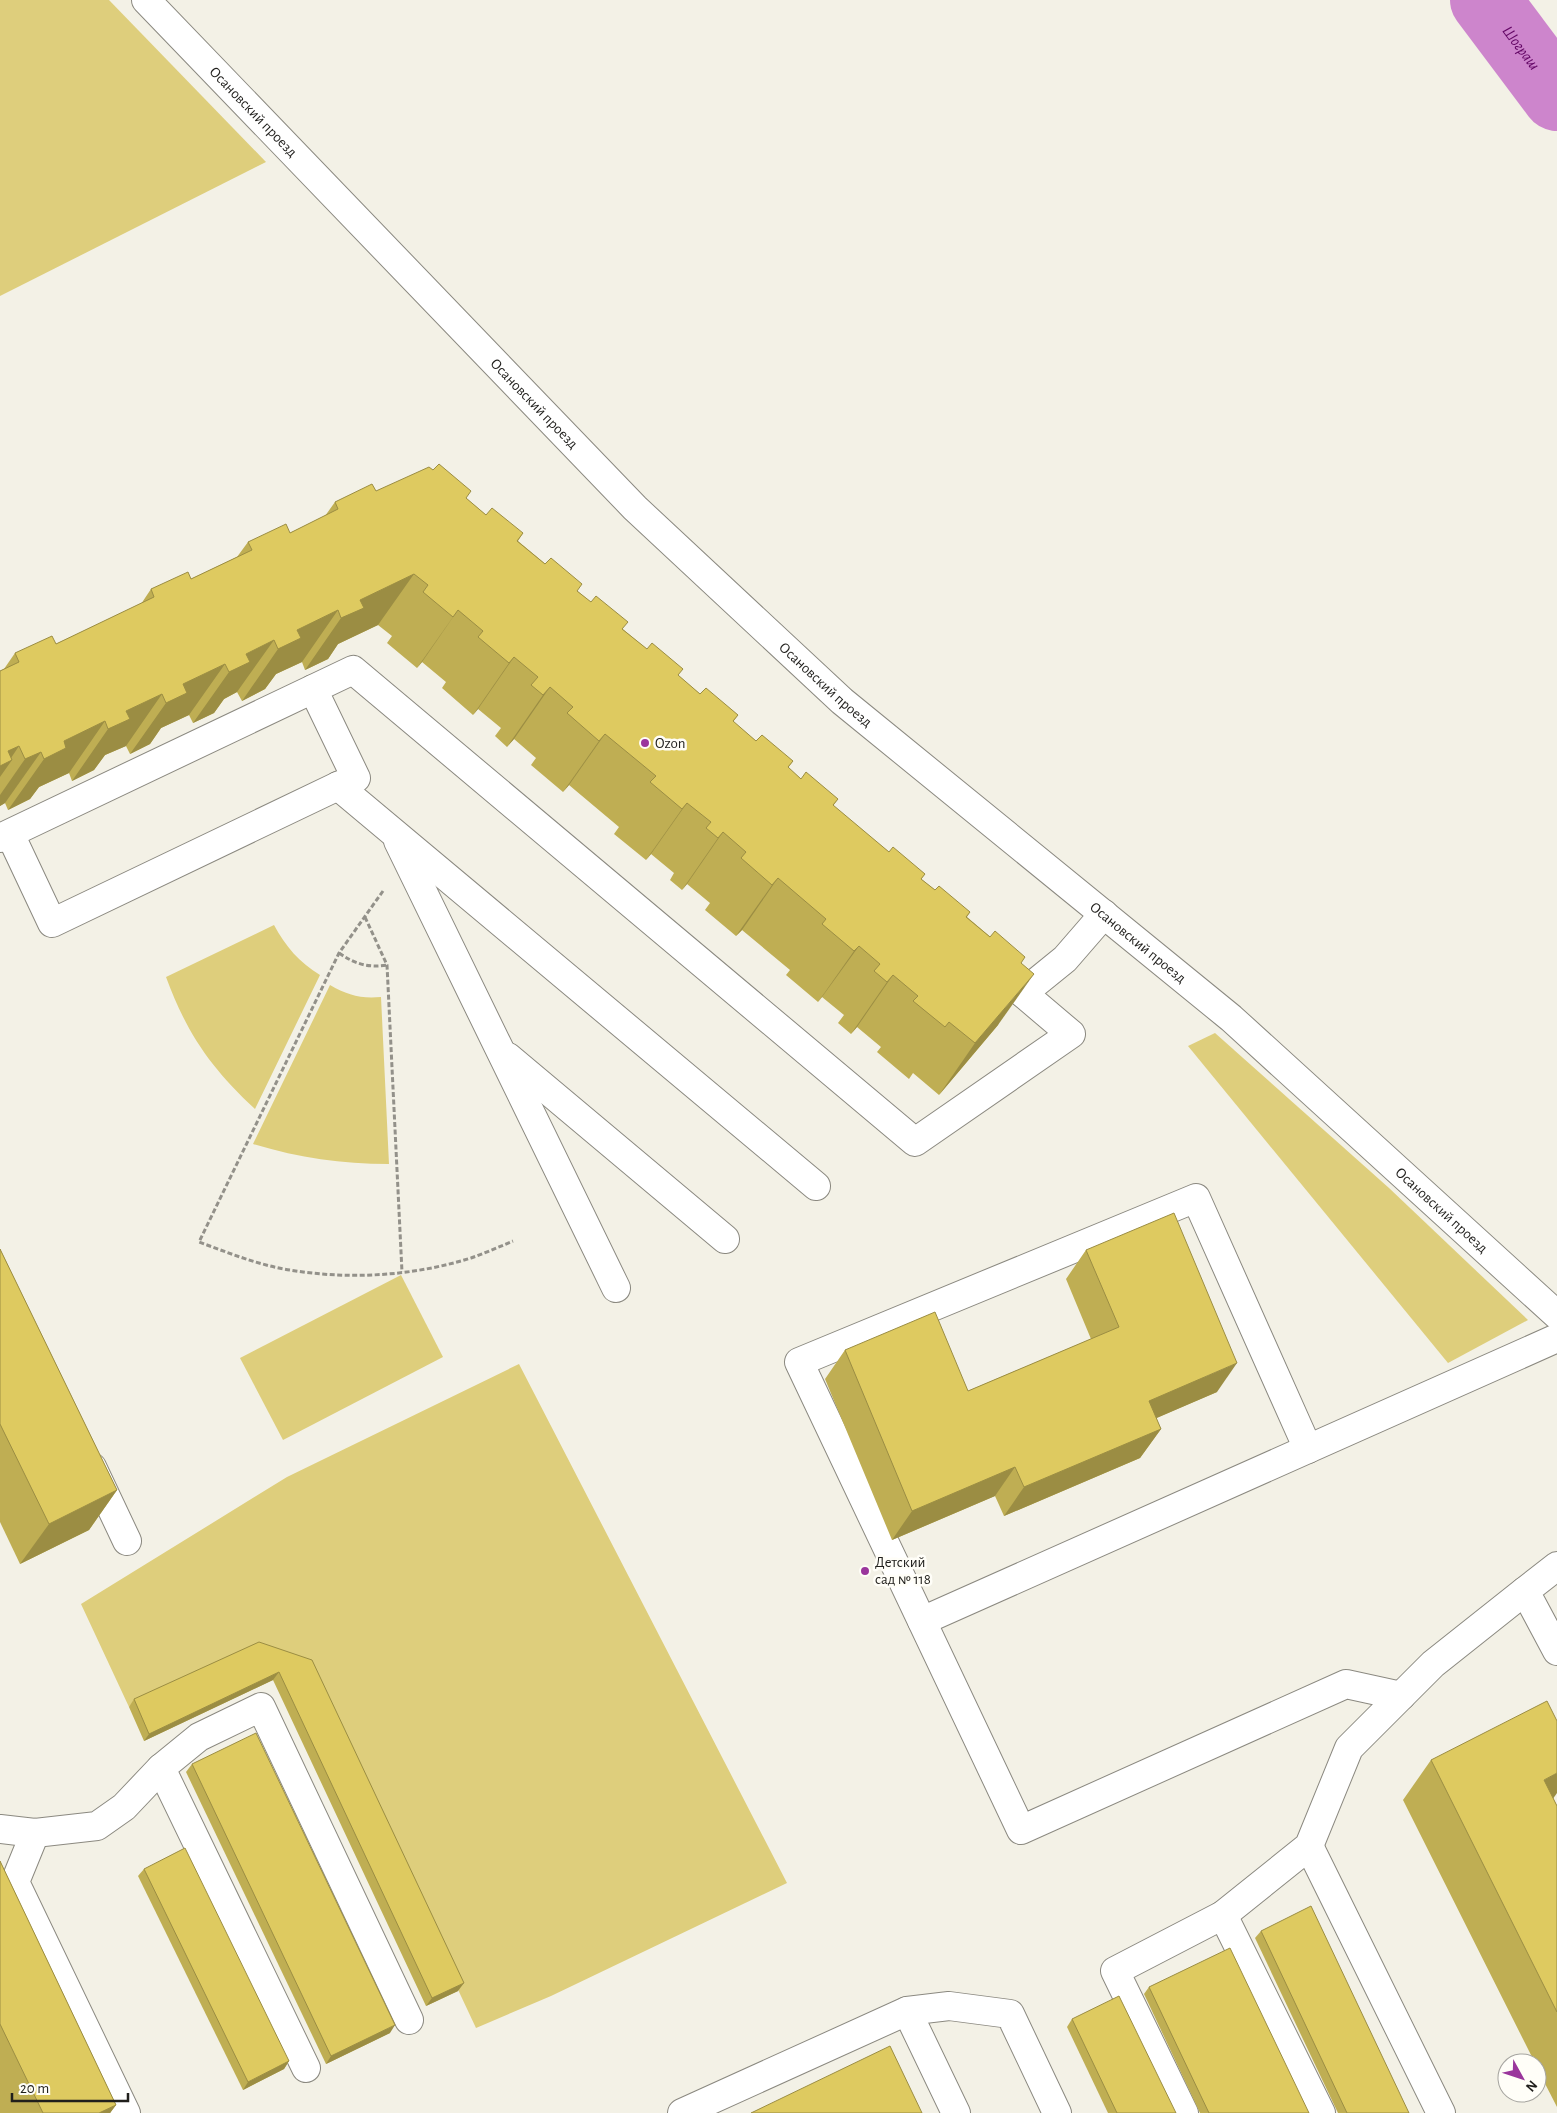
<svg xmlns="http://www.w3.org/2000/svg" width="1557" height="2113" font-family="'Alegreya Sans',sans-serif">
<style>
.green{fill:#dece7c}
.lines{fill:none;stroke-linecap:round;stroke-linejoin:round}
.river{stroke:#cd85cc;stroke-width:70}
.minor-casing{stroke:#8b8980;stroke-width:30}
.path{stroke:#93918a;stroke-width:3;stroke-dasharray:5 2.5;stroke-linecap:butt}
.minor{stroke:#fff;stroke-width:28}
.wall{fill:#bfae53}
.shaded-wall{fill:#9b8d43}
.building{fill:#deca60;stroke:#9b8d43}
.poi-dot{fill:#9a369c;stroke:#fffef8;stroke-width:2}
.labels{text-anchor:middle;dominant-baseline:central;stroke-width:5;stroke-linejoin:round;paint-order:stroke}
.street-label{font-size:15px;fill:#201f1c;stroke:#fffef8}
.poi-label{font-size:15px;fill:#201f1c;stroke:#fffef8;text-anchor:start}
.water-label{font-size:16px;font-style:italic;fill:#630665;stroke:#fffef8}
</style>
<rect width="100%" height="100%" fill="#f3f1e6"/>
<g class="green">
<path d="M0,0H109L266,162L0,296Z"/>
<path d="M274,925C286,947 299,962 320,975L255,1109C211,1068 187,1034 166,977Z"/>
<path d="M330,985C347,995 361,999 381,997L389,1164C340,1164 300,1158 253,1144Z"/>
<path d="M1215,1033L1389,1188L1528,1320L1448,1363L1188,1046Z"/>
<path d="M401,1275L443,1357L283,1440L240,1358Z"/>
<path d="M519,1364L787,1883L551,1996L476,2028L307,1668L253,1649L129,1707L81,1604L287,1477Z"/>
</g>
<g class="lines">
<path class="river" id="s1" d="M1485,0L1557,96"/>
<defs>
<g id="minor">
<path id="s2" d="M146,0L635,508L842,701L1231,1018L1557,1315"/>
<path d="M338,786L816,1186"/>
<path d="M10,834L52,923L338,786L356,778L313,689"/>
<path d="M0,838L353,670L915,1142L1071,1034L993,968"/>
<path d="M398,841L616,1288"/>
<path d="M1023,993L1065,959L1104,914"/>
<path d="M508,1057L725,1239"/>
<path d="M1308,1449L1196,1198L799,1362L1021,1830L1346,1684L1401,1696"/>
<path d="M92,1467L127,1541"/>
<path d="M1557,1566L1525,1591L1557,1651"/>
<path d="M922,1621L1557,1338"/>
<path d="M0,1829L35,1833L97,1826L124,1807L161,1768"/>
<path d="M35,1833L15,1882L126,2113"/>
<path d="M1309,1846L1441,2113"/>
<path d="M1223,1915L1321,2113"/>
<path d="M907,2011L956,2113"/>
<path d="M306,2068L161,1768L199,1737L261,1707L409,2020"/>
<path d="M682,2113L907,2011L949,2006L1010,2014L1057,2113"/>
<path d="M1184,2113L1115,1971L1223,1915L1309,1846L1349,1748L1433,1664L1525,1591"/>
</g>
</defs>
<use href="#minor" class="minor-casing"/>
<g class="path">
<path d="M383,891L339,953L199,1242C229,1253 258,1265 290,1270C350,1280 413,1276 471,1258C485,1253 499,1247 513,1241"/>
<path d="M365,917L387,965L402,1272"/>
<path d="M339,953C355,964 368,968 387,965"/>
</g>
<use href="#minor" class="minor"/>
</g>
<g class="wall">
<path d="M376,491L466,498L486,515L523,533L518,541L700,694L738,715L733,722L756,741L793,761L788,768L801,779L838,799L833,806L889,852L925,874L921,879L935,890L970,912L967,917L1021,963L998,1025L939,1095L913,1073L909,1079L877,1052L881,1047L857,1027L851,1034L838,1023L844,1015L822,997L818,1002L786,975L790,970L742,930L736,936L705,910L710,903L687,884L682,890L670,880L674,873L651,854L646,860L614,834L619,827L569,785L563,792L531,765L536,758L514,739L507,747L495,736L501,728L478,709L473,715L442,688L446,682L422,662L417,668L387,643L392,636L378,625L338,644L328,659L305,670L302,662L276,674L265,689L242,701L237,692L224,699L214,713L193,723L189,715L161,728L150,744L130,754L126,746L105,755L94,770L72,781L69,773L39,787L30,799L8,810L5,803L0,806V671L4,669L15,653L56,644L141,604L151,589L191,579L237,557L248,542L290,533L325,516L335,502Z"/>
<path d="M0,1249L117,1490L89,1530L20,1564L0,1522Z"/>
<path d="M1086,1250L1217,1392L1156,1418L1161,1429L1140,1458L1004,1516L995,1496L892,1540L825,1379L845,1350L968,1391L1091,1339L1066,1279Z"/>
<path d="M312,1660L458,1991L426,2006L273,1680L144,1741L129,1707L134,1699Z"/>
<path d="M1431,1760L1553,1798L1557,1806V2107L1537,2068V2063H1535L1403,1800Z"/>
<path d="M192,1764L390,2033L326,2064L186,1772Z"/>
<path d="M0,1861L116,2105L110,2113H0Z"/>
<path d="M144,1869L289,2061L284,2069L243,2090L138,1876Z"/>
<path d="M1261,1931L1409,2113H1338L1255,1938Z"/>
<path d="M1149,1987L1309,2113H1200L1144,1994Z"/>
<path d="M1072,2019L1176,2113H1108L1067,2027Z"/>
</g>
<g class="shaded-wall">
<path d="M414,574L378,625L338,644L328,659L305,670L341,618L360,600Z"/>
<path d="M338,610L302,662L276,674L265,689L242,701L278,649L297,630Z"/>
<path d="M458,610L422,662L417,668L453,617Z"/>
<path d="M274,640L237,692L224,699L214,713L193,723L229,672L246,654Z"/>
<path d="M514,657L478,709L473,715L509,663Z"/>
<path d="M225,664L189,715L161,728L150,744L130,754L166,703L183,684Z"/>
<path d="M550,687L514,739L507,747L543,695Z"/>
<path d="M162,694L126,746L105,755L94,770L72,781L108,729L126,711Z"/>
<path d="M105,721L69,773L39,787L30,799L8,810L44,759L64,741Z"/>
<path d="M605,734L569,785L563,792L599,741Z"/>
<path d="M19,746L9,761L12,760L0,777V763L8,751Z"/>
<path d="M41,752L5,803L0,806V795L25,759Z"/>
<path d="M687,803L651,854L646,860L682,809Z"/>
<path d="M723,832L687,884L682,890L718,838Z"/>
<path d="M778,878L742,930L736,936L772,885Z"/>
<path d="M859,946L822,997L818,1002L854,951Z"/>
<path d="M1034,974L998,1025L939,1095L975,1043Z"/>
<path d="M893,975L857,1027L851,1034L887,982Z"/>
<path d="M1237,1363L1217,1392L1129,1430L1149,1401Z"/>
<path d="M1161,1429L1140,1458L1004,1516L1024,1487Z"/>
<path d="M1015,1467L995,1496L892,1540L912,1511Z"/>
<path d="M117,1490L89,1530L20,1564L49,1524Z"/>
<path d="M279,1672L273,1680L144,1741L149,1734Z"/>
<path d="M1557,1773V1793L1550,1803L1544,1780Z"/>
<path d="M464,1983L458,1991L426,2006L432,1998Z"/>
<path d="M395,2025L390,2033L326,2064L331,2056Z"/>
<path d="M289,2061L284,2069L243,2090L248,2082Z"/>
<path d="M116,2105L110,2113H99Z"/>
</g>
<g class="building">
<path d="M439,464L471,491L466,498L486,515L492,508L523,533L517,541L545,564L551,558L582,584L577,591L591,602L596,596L628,622L622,629L647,649L652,643L683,669L678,675L700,694L706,688L738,715L733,721L756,741L762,735L793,761L788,767L801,779L806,772L838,799L833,805L889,852L893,847L925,874L921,879L935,890L939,886L970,912L966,917L990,937L995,931L1025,957L1021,963L1034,974L975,1043L949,1022L945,1027L913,1001L918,996L893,975L887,982L874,971L880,964L859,946L854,951L822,924L826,919L778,878L772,885L741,858L746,852L723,832L718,838L706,828L711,822L687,803L682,809L650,782L656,776L605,734L599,741L567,713L573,707L550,687L543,695L531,685L538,677L514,657L509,663L478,637L483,631L458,610L453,617L423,592L428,585L414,574L360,600L364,608L341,618L338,610L297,630L301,638L278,649L274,640L246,654L250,662L229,672L225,664L183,684L187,693L166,703L162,694L126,711L130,719L108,729L105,721L64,741L66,748L44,759L41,752L25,759L19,746L8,751L12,760L0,766V671L19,662L15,653L52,636L56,644L154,597L151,589L188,572L191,579L252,550L248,542L286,524L290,533L338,509L335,502L372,484L376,491L429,467L433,470Z"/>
<path d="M1174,1213L1237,1363L1149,1401L1161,1429L1024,1487L1015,1467L912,1511L845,1350L935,1312L968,1391L1119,1327L1086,1250Z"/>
<path d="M0,1249L117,1490L49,1524L0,1424Z"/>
<path d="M259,1642L312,1660L464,1983L432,1998L279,1672L149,1734L134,1699Z"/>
<path d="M1547,1701L1557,1721V1773L1544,1780L1557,1806V2012L1431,1760Z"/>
<path d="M256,1733L395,2025L331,2056L192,1764Z"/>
<path d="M185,1848L289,2061L248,2082L144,1869Z"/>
<path d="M0,1861L116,2105L99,2113H43L0,2024Z"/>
<path d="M1311,1906L1409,2113H1347L1261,1931Z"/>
<path d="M1230,1948L1309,2113H1209L1149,1987Z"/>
<path d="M1119,1996L1176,2113H1117L1072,2019Z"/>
<path d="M890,2046L922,2113H751Z"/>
</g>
<g class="poi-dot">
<circle cx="645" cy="743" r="5"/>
<circle cx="865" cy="1571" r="5"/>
</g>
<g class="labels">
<g class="street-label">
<text stroke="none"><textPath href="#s2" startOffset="155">Осановский проезд</textPath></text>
<text stroke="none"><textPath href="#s2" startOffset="560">Осановский проезд</textPath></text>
<text stroke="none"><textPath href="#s2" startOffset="965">Осановский проезд</textPath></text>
<text stroke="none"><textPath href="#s2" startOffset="1370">Осановский проезд</textPath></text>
<text stroke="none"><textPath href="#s2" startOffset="1775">Осановский проезд</textPath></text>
</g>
<g class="poi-label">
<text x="655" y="743">Ozon</text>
<text x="875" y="1562">Детский<tspan x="875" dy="17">сад № 118</tspan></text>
</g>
<g class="water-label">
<text stroke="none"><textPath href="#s1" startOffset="60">Шограш</textPath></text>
</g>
</g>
<g transform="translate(1522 2078) rotate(130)"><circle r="24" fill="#fffef8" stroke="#a6a5a0"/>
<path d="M0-4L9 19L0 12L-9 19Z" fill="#9a369c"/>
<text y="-8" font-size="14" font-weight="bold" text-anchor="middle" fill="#201f1c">N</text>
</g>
<path d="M12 2093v8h116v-8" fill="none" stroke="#201f1c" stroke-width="2.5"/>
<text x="20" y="2093" font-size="15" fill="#201f1c" stroke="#fffef8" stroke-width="4" paint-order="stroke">20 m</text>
</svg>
